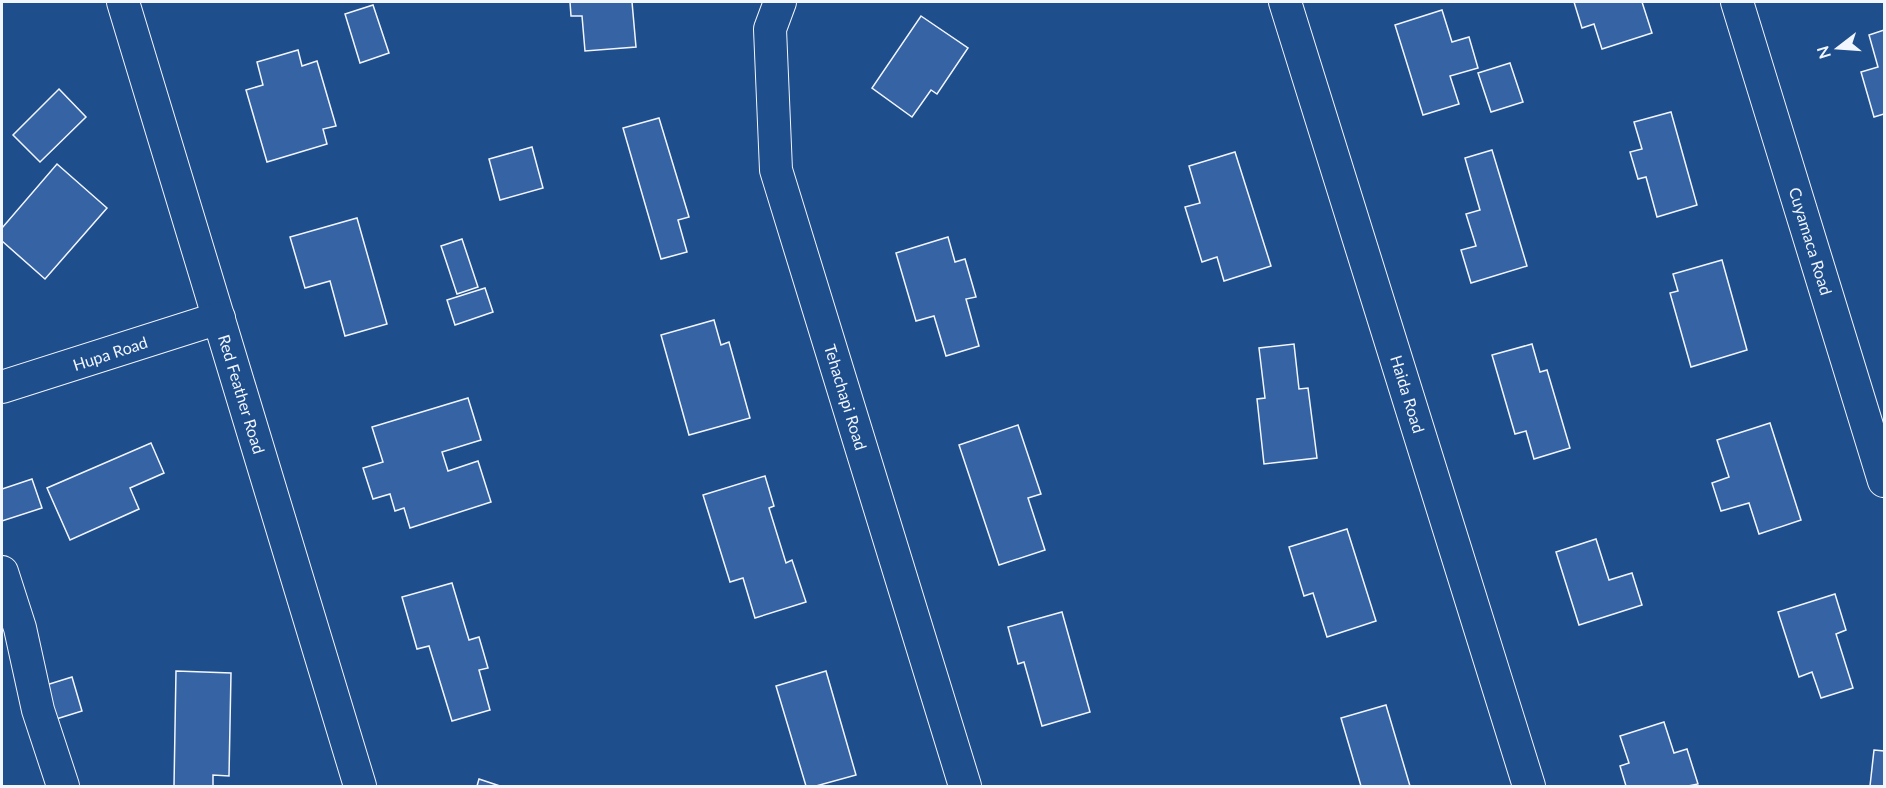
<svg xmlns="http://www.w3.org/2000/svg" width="1886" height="788" font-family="Lato,sans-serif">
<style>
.building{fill:#3563a3;stroke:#f2f6ff;stroke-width:1.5}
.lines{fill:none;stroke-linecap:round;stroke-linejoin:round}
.minor-casing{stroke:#f2f6ff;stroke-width:34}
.minor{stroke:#1f4e8c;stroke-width:32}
.labels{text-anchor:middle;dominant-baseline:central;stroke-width:4.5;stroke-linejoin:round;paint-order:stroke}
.street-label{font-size:16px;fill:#f2f6ff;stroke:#1f4e8c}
</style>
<rect width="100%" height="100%" fill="#1f4e8c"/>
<g class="building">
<path d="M570,2H632L636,47L585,51L582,16H571Z"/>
<path d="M1574,2H1642L1652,33L1602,49L1594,24L1582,28Z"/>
<path d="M373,5L389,53L360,63L345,14Z"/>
<path d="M1442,10L1452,42L1469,37L1478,68L1450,76L1459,104L1423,115L1395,25Z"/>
<path d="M921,16L968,48L937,94L931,90L912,117L872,88Z"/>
<path d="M1884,30V114L1874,117L1861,72L1878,67L1869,35Z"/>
<path d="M298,50L302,66L317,61L336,126L323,129L327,144L267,162L246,90L263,85L257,62Z"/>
<path d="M1510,63L1523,102L1491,112L1478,73Z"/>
<path d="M59,89L86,117L40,162L13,135Z"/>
<path d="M1671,112L1697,205L1657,217L1646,177L1638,179L1630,152L1642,149L1634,122Z"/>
<path d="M659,118L689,217L678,220L687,252L661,259L623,128Z"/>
<path d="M532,147L543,188L500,200L489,159Z"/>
<path d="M1492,150L1527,266L1471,283L1461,250L1476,246L1466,214L1480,210L1465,158Z"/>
<path d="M1235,152L1271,266L1224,281L1217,257L1202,262L1185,207L1200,203L1189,166Z"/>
<path d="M57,164L107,208L45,279L2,241V228Z"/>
<path d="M357,218L387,324L345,336L330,281L305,288L290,237Z"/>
<path d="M948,237L955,262L965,259L976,297L966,299L979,346L946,356L934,316L916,321L896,253Z"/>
<path d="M462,239L478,287L457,294L441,246Z"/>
<path d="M1722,260L1747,350L1691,367L1670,293L1678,291L1673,274Z"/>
<path d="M485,288L493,312L455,325L447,300Z"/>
<path d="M714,320L721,345L729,342L750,418L689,435L661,335Z"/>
<path d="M1294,344L1299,389L1308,388L1317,458L1264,464L1257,399L1265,398L1259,348Z"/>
<path d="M1532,344L1540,372L1547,370L1570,448L1534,459L1526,431L1515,434L1492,355Z"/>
<path d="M468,398L481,440L442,452L448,471L478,461L491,502L410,528L404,508L395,511L390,494L373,499L363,468L383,462L372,427Z"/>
<path d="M1770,423L1801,520L1759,534L1749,503L1721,511L1712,483L1729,477L1717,440Z"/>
<path d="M1018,425L1041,494L1028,498L1045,550L999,565L959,445Z"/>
<path d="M151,443L164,473L130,488L139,509L70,540L47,488Z"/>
<path d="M765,476L774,506L769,508L786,563L792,560L806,602L755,618L743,578L730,582L703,495Z"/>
<path d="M32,479L42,508L2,521V489Z"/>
<path d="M1347,529L1376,621L1327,637L1313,593L1304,596L1289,547Z"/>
<path d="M1596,539L1609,580L1632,573L1642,605L1579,625L1556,552Z"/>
<path d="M452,583L469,640L479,637L488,668L479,670L490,710L452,721L429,646L417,649L402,597Z"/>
<path d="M1835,594L1846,630L1836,634L1853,688L1821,698L1812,672L1799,677L1778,612Z"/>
<path d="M1062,612L1090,712L1042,726L1024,662L1018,664L1008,627Z"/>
<path d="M176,671L231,673L229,776L213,775V786H174Z"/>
<path d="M826,671L856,775L816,786H806L776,686Z"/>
<path d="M72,677L82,711L53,720L43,686Z"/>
<path d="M1386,705L1410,786H1361L1341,718Z"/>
<path d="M1664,722L1674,753L1687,749L1698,784L1688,786H1626L1620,766L1629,763L1620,736Z"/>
<path d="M1874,750L1884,751V786H1870Z"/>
<path d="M479,779L500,786H477Z"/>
</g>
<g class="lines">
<defs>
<g id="minor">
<path d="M123,2L360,786"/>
<path d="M780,2L770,29L776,170L965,786"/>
<path d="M1285,2L1529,786"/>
<path d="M1737,2L1884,481"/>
<path d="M2,387L219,318"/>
<path d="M2,572L20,628L38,710L63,786"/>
</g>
</defs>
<use href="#minor" class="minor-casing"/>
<use href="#minor" class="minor"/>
</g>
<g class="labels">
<g class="street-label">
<text transform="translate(1811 241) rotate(73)">Cuyamaca Road</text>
<text transform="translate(110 353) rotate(-18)">Hupa Road</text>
<text transform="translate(242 394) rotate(73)">Red Feather Road</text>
<text transform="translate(1408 394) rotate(73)">Haida Road</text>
<text transform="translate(846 397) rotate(73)">Tehachapi Road</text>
</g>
</g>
<rect width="1886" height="788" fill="none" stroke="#f2f6ff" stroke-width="6"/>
<g transform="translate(1838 48) rotate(253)" stroke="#1f4e8c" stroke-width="4.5" paint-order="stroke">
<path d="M0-4.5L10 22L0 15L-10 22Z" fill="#f2f6ff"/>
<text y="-9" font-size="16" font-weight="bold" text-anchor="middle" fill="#f2f6ff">N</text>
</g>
</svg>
